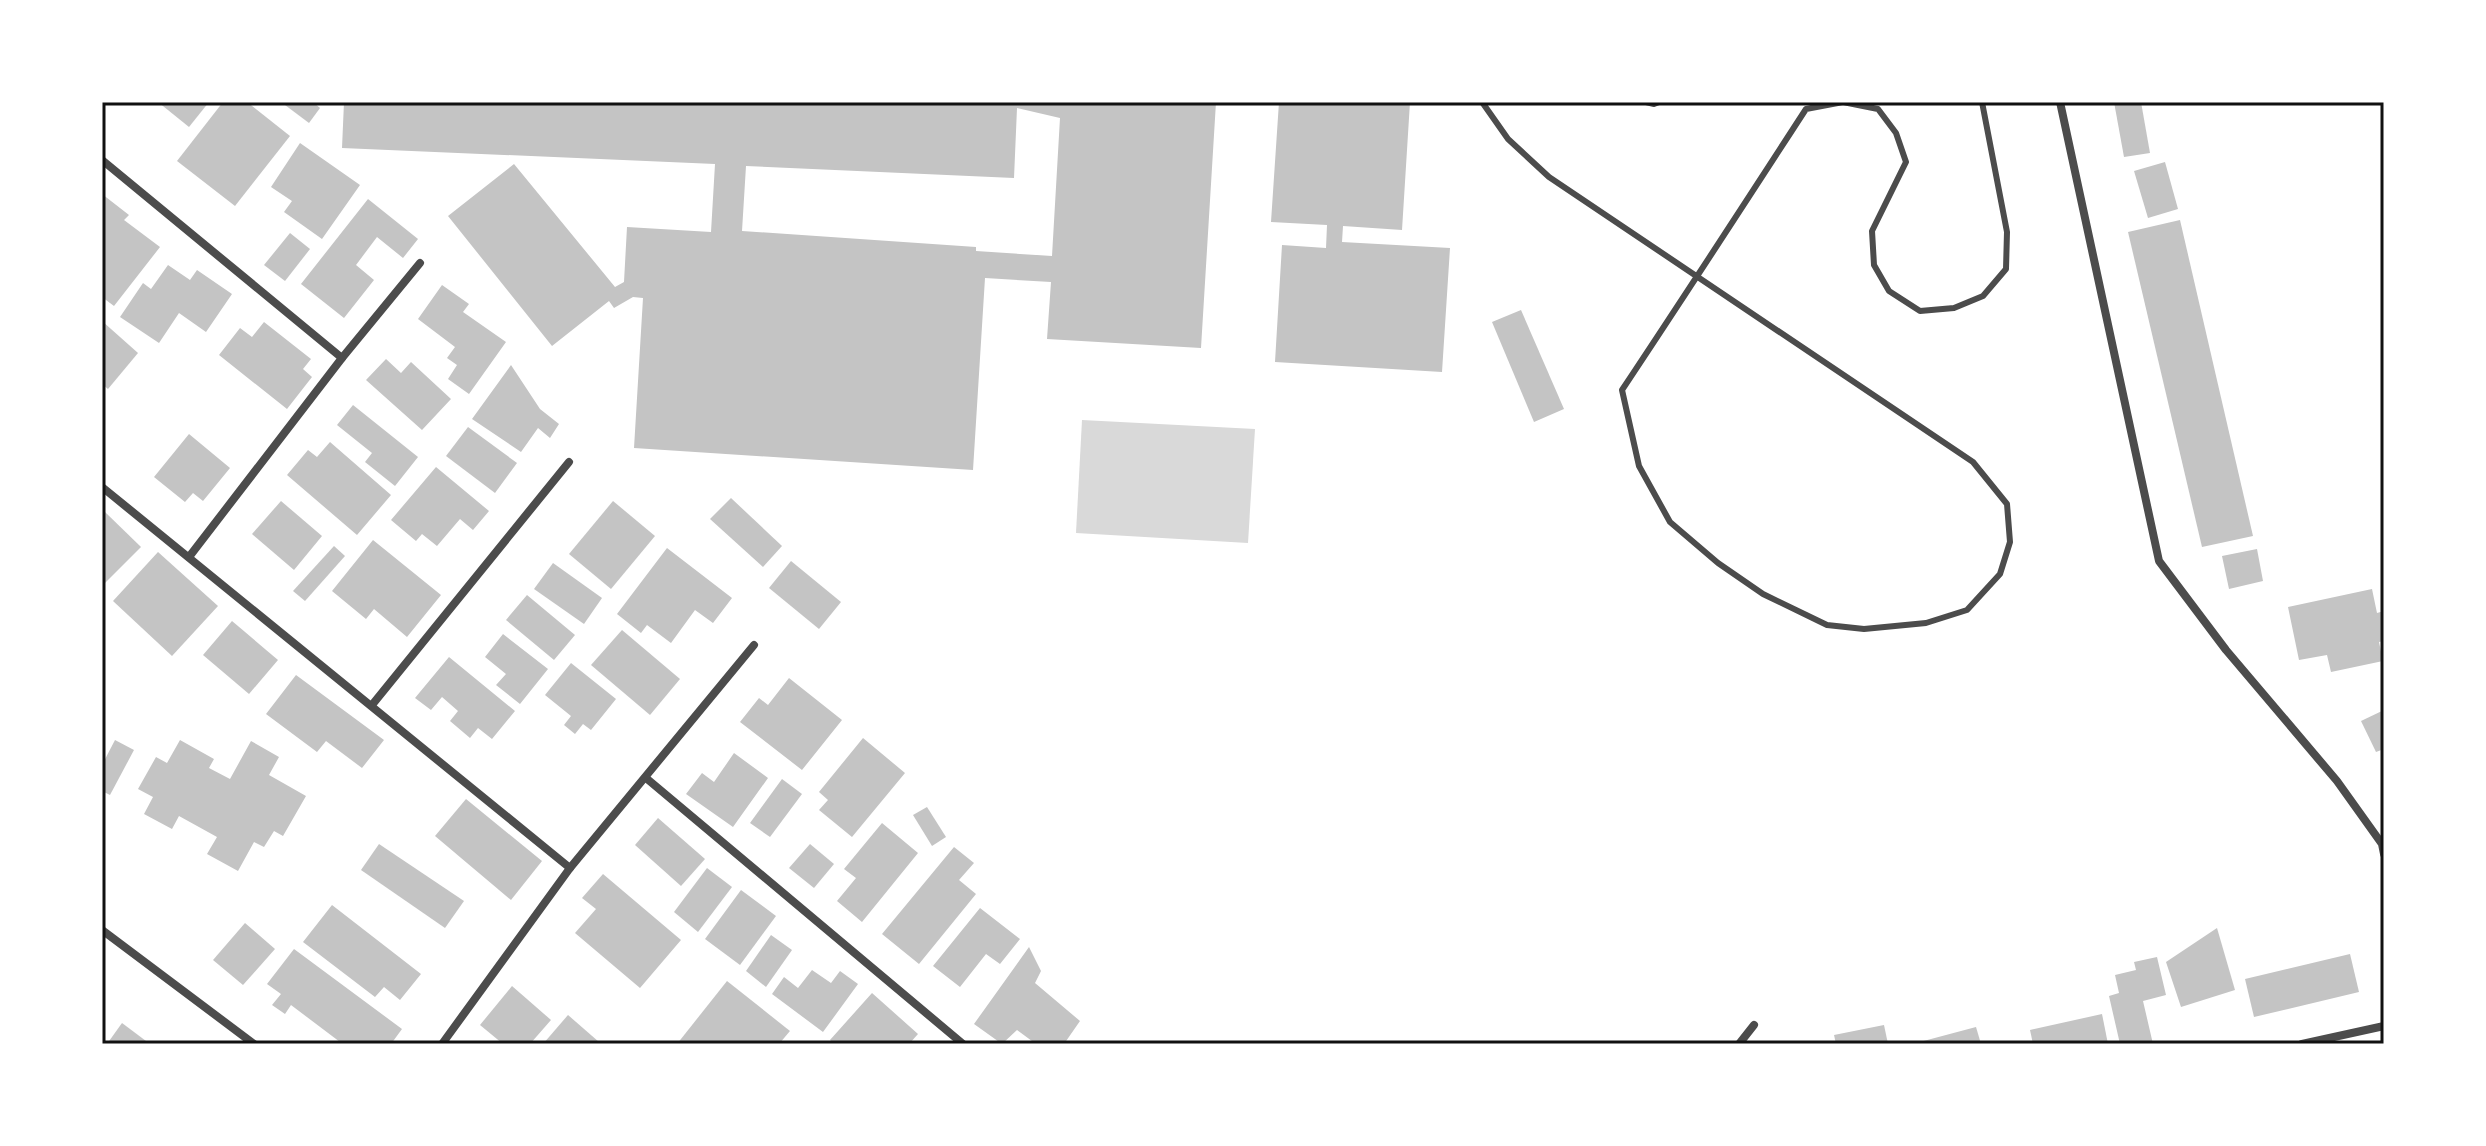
<svg xmlns="http://www.w3.org/2000/svg" width="2486" height="1146" font-family="Inter,sans-serif">
<style>
.water{fill:#d9d9d9}
.building{fill:#c4c4c4;fill-rule:evenodd}
.lines{fill:none;stroke-linecap:round;stroke-linejoin:round}
.service{stroke:#4c4c4c;stroke-width:6}
.minor{stroke:#4c4c4c;stroke-width:8}
.neatline{fill:none;stroke:#111;stroke-width:3}
</style>
<rect width="100%" height="100%" fill="#fff"/>
<path class="water" d="M1082,420L1255,429L1248,543L1076,533Z"/>
<g class="building">
<path d="M158,102H209L189,127Z"/>
<path d="M223,102H247L290,136L235,206L177,161Z"/>
<path d="M281,102H313L320,108L309,123Z"/>
<path d="M344,102H1216L1201,348L1047,339L1051,282L985,278L973,470L634,448L643,298L633,297L614,308L609,301L552,346L448,216L514,164L615,287L624,282L627,227L711,232L715,164L342,148ZM1017,108L1060,118L1052,256L976,251V247L742,231L746,166L1014,178Z"/>
<path d="M1279,102H1410L1402,230L1343,226L1342,242L1450,248L1442,372L1275,362L1282,245L1326,248L1327,225L1271,222Z"/>
<path d="M2114,102H2141L2150,153L2124,157Z"/>
<path d="M300,143L360,185L322,239L284,212L292,201L271,187Z"/>
<path d="M2165,162L2178,209L2148,218L2134,171Z"/>
<path d="M102,194L129,215L124,220L160,247L114,306L102,297Z"/>
<path d="M368,199L418,239L403,258L377,237L356,265L374,280L344,318L301,284Z"/>
<path d="M2180,220L2253,536L2202,547L2128,232Z"/>
<path d="M290,233L310,249L285,281L264,265Z"/>
<path d="M168,265L190,280L197,270L232,294L206,332L179,313L159,343L120,317L143,283L151,289Z"/>
<path d="M442,285L469,304L463,312L506,342L469,394L448,379L457,365L447,358L455,347L418,319Z"/>
<path d="M1521,310L1564,409L1534,422L1492,322Z"/>
<path d="M102,321L138,353L108,389L102,384Z"/>
<path d="M264,322L311,359L303,369L312,377L287,409L219,355L240,328L252,337Z"/>
<path d="M386,359L401,373L411,362L451,399L422,430L366,380Z"/>
<path d="M511,365L540,409L559,424L550,438L538,428L521,452L472,419Z"/>
<path d="M353,405L418,457L395,486L365,462L372,453L337,425Z"/>
<path d="M468,427L517,463L495,493L446,456Z"/>
<path d="M189,434L230,468L203,501L193,493L185,502L154,477Z"/>
<path d="M330,442L391,495L357,535L287,475L308,450L317,457Z"/>
<path d="M436,467L489,511L473,530L460,519L437,546L422,534L416,541L391,520Z"/>
<path d="M731,498L782,546L763,567L710,519Z"/>
<path d="M281,501L322,536L294,570L252,534Z"/>
<path d="M613,501L655,536L611,589L569,554Z"/>
<path d="M105,512L141,547L102,586V515Z"/>
<path d="M373,540L441,595L407,637L374,609L366,619L332,591Z"/>
<path d="M334,546L345,556L305,601L293,591Z"/>
<path d="M667,548L732,598L713,623L695,610L671,643L647,625L641,633L617,614Z"/>
<path d="M2257,549L2263,581L2229,589L2222,556Z"/>
<path d="M158,552L218,606L172,656L113,601Z"/>
<path d="M791,561L841,602L819,629L769,588Z"/>
<path d="M553,563L602,598L584,624L534,589Z"/>
<path d="M2372,589L2377,613L2384,611V641L2379,642L2383,661L2331,672L2327,655L2299,660L2288,607Z"/>
<path d="M527,595L575,635L554,660L506,620Z"/>
<path d="M232,621L278,660L249,694L203,655Z"/>
<path d="M622,630L680,679L650,715L591,665Z"/>
<path d="M503,634L548,669L520,704L496,685L506,674L485,657Z"/>
<path d="M449,657L515,711L492,739L478,728L470,738L450,721L458,711L442,697L431,710L415,698Z"/>
<path d="M571,663L616,699L591,730L583,724L575,734L564,725L571,716L545,695Z"/>
<path d="M296,675L384,740L362,768L326,741L317,752L266,714Z"/>
<path d="M789,678L842,720L802,770L740,722L759,698L768,705Z"/>
<path d="M2384,710V749L2376,752L2361,721Z"/>
<path d="M863,738L905,773L852,837L819,810L828,800L819,792Z"/>
<path d="M115,740L134,750L110,795L102,791V765Z"/>
<path d="M180,740L214,759L209,768L230,779L251,741L279,757L269,775L306,796L283,836L274,831L264,847L254,842L238,871L207,854L217,837L179,816L172,829L144,814L153,797L138,789L156,757L167,763Z"/>
<path d="M734,753L768,778L733,827L686,794L702,773L714,782Z"/>
<path d="M782,779L802,794L770,837L750,823Z"/>
<path d="M466,799L542,861L511,900L435,836Z"/>
<path d="M927,807L946,837L932,846L913,815Z"/>
<path d="M658,818L705,859L681,886L635,845Z"/>
<path d="M882,823L918,853L862,922L837,901L856,878L844,869Z"/>
<path d="M379,844L464,901L445,928L361,870Z"/>
<path d="M810,844L834,864L814,888L789,868Z"/>
<path d="M954,847L974,863L959,880L976,894L919,964L882,934Z"/>
<path d="M707,868L732,887L698,932L674,912Z"/>
<path d="M603,874L681,940L640,988L575,933L596,909L582,898Z"/>
<path d="M741,890L776,916L740,965L705,939Z"/>
<path d="M332,905L421,974L400,1000L384,987L375,997L303,942Z"/>
<path d="M980,908L1020,939L1000,964L986,954L960,987L933,966Z"/>
<path d="M245,923L275,949L243,985L213,960Z"/>
<path d="M2217,928L2235,990L2181,1007L2166,962Z"/>
<path d="M771,935L792,950L766,987L746,971Z"/>
<path d="M1029,947L1041,971L1035,983L1080,1021L1064,1044H1036L1017,1030L1002,1044L974,1024Z"/>
<path d="M294,949L402,1029L391,1044H339L340,1042L291,1005L285,1014L272,1005L281,994L267,984Z"/>
<path d="M2350,954L2359,992L2254,1017L2245,979Z"/>
<path d="M2157,957L2166,995L2143,1001L2153,1044H2120L2109,996L2119,993L2115,975L2136,970L2134,962Z"/>
<path d="M812,970L831,983L840,971L858,984L823,1032L772,994L784,977L798,988Z"/>
<path d="M727,981L790,1031L779,1044H677Z"/>
<path d="M512,986L551,1020L530,1044H503L480,1025Z"/>
<path d="M872,993L918,1034L909,1044H878L875,1041L872,1044H834L830,1040Z"/>
<path d="M2102,1014L2108,1044H2033L2030,1030Z"/>
<path d="M568,1015L599,1042L598,1044H543Z"/>
<path d="M122,1023L150,1044H107Z"/>
<path d="M1884,1025L1888,1044H1836L1834,1035Z"/>
<path d="M1976,1027L1981,1044H1916V1043Z"/>
</g>
<g class="lines">
<g class="service">
<path d="M1482,102L1508,139L1549,177L1973,462L2007,504L2010,542L2000,574L1967,610L1926,623L1864,629L1827,625L1763,594L1718,563L1670,522L1639,466L1622,390C1684,297 1745,203 1806,109L1843,102L1878,109L1896,133L1906,162L1872,231L1874,265L1889,291L1920,311L1954,308L1983,296L2006,269L2007,232L1982,102"/>
<path d="M1646,102L1654,104L1659,102"/>
</g>
<g class="minor">
<path d="M2060,102L2159,561L2226,650L2337,781L2382,844L2384,854"/>
<path d="M102,160L342,358"/>
<path d="M102,487L570,868"/>
<path d="M189,557L342,358L420,263"/>
<path d="M372,705L569,462"/>
<path d="M646,778L963,1044"/>
<path d="M102,930L254,1044"/>
<path d="M442,1044L570,868L754,645"/>
<path d="M1739,1044L1754,1025"/>
<path d="M2302,1044L2384,1026"/>
</g>
</g>
<rect width="2486" height="1146" fill="none" stroke="#ffffff" stroke-width="208"/>
<rect x="104" y="104" width="2278" height="938" class="neatline"/>
</svg>
